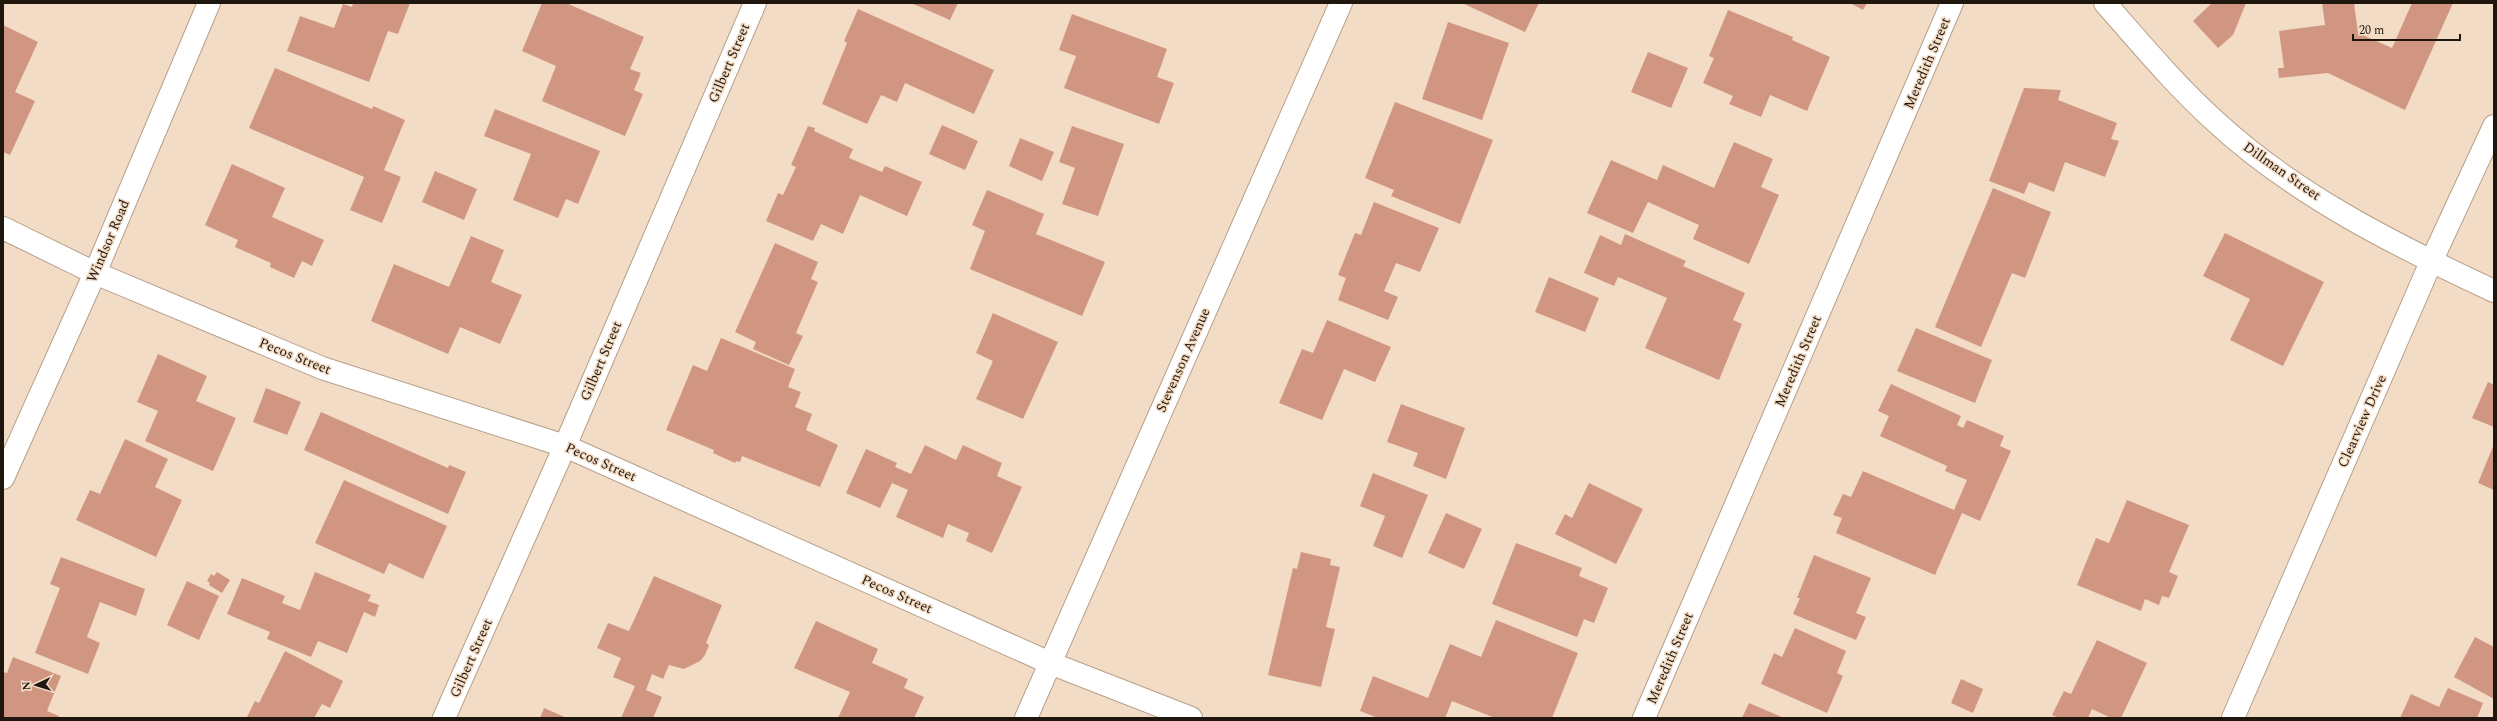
<svg xmlns="http://www.w3.org/2000/svg" width="2497" height="721" font-family="Spectral,serif">
<style>
.building{fill:#d19681}
.lines{fill:none;stroke-linecap:round;stroke-linejoin:round}
.minor-casing{stroke:#b69f89;stroke-width:24}
.minor{stroke:#fff;stroke-width:22}
.labels{text-anchor:middle;dominant-baseline:central;stroke-width:3;stroke-linejoin:round;paint-order:stroke}
.street-label{font-size:14px;fill:#1f160e;stroke:#f3dcc5}
</style>
<rect width="100%" height="100%" fill="#f3dcc5"/>
<g class="building">
<path d="M353,3H410L398,34L388,31L369,82L287,51L300,16L334,28L343,4L352,7Z"/>
<path d="M542,3H566L644,37L630,69L641,73L634,90L643,94L625,136L542,101L556,66L522,51Z"/>
<path d="M911,3H958L950,20Z"/>
<path d="M1462,3H1539L1525,32Z"/>
<path d="M1850,3H1867L1863,10Z"/>
<path d="M2212,3H2246L2233,35L2218,48L2193,21Z"/>
<path d="M2322,3H2354L2358,33L2392,48L2412,3H2453L2405,110L2328,73L2279,78L2278,68H2284L2279,31L2325,25Z"/>
<path d="M858,9L994,70L974,114L905,83L897,102L881,95L867,124L822,104L847,43L844,41Z"/>
<path d="M1728,10L1793,37L1792,40L1830,57L1807,111L1770,95L1761,117L1729,104L1733,96L1703,83L1714,58L1709,56Z"/>
<path d="M1072,14L1167,49L1157,77L1174,83L1159,124L1064,88L1076,56L1059,50Z"/>
<path d="M1448,22L1509,43L1482,120L1422,99Z"/>
<path d="M3,25L38,42L15,92L35,101L10,155L3,152Z"/>
<path d="M1648,52L1688,68L1671,108L1631,92Z"/>
<path d="M275,68L372,109L373,106L405,120L384,170L401,177L382,223L350,210L364,177L249,128Z"/>
<path d="M2024,88L2061,90L2058,100L2117,123L2111,139L2119,141L2105,177L2065,162L2054,192L2029,182L2024,194L1989,181Z"/>
<path d="M1395,102L1493,140L1460,224L1391,196L1394,190L1365,178Z"/>
<path d="M495,109L600,151L578,204L566,199L558,218L513,200L531,154L484,136Z"/>
<path d="M942,125L978,141L965,170L929,154Z"/>
<path d="M808,126L815,128L814,131L853,149L849,158L882,172L885,166L922,182L907,216L860,195L843,234L821,224L813,241L766,221L778,193L783,195L796,167L791,165Z"/>
<path d="M1072,126L1124,144L1098,216L1062,204L1075,168L1059,162Z"/>
<path d="M1020,138L1054,152L1042,181L1009,166Z"/>
<path d="M1734,142L1773,159L1761,187L1779,195L1749,264L1693,239L1699,225L1648,202L1633,233L1587,213L1611,160L1657,180L1663,165L1714,188Z"/>
<path d="M232,164L285,188L272,217L324,240L312,266L302,261L294,278L270,267L271,263L235,247L238,240L205,225Z"/>
<path d="M435,171L477,189L464,220L422,202Z"/>
<path d="M1993,188L2051,212L2025,278L2012,273L1981,347L1935,327Z"/>
<path d="M987,190L1044,214L1036,234L1105,262L1082,316L970,269L985,231L972,225Z"/>
<path d="M1374,202L1439,228L1420,272L1396,263L1384,291L1398,297L1388,320L1338,300L1346,278L1338,275L1355,233L1361,235Z"/>
<path d="M2225,233L2324,282L2283,366L2230,340L2250,299L2203,276Z"/>
<path d="M1625,234L1686,261L1683,266L1745,293L1733,320L1742,324L1719,380L1645,348L1667,298L1618,277L1614,286L1584,273L1600,235L1621,245Z"/>
<path d="M471,236L504,250L491,282L522,295L500,344L460,327L448,354L371,321L394,264L449,287Z"/>
<path d="M775,243L818,262L811,279L818,282L796,333L803,336L789,365L753,349L756,342L735,332Z"/>
<path d="M1549,277L1599,298L1585,332L1535,312Z"/>
<path d="M993,313L1058,342L1023,419L976,399L993,361L976,353Z"/>
<path d="M1327,320L1391,347L1375,382L1344,369L1322,420L1279,403L1302,349L1313,353Z"/>
<path d="M1916,328L1992,360L1975,403L1897,371Z"/>
<path d="M721,338L795,369L788,387L801,392L795,407L812,414L806,430L838,445L820,487L742,456L740,462L736,461L735,463L713,453L714,450L666,430L693,365L707,371Z"/>
<path d="M158,354L207,376L196,401L236,418L213,471L145,441L158,411L137,402Z"/>
<path d="M2488,382L2494,385V427L2472,418Z"/>
<path d="M1891,384L1961,416L1957,425L1963,428L1967,420L2004,436L2000,446L2011,451L1980,521L1962,513L1935,575L1836,533L1842,518L1833,515L1843,494L1851,497L1863,471L1954,510L1967,480L1945,471L1947,466L1880,436L1889,416L1878,411Z"/>
<path d="M266,388L301,402L287,435L253,422Z"/>
<path d="M1401,404L1465,428L1446,479L1413,466L1418,453L1387,442Z"/>
<path d="M321,412L448,468L449,465L466,472L448,514L304,450Z"/>
<path d="M125,439L168,459L155,487L182,500L156,557L76,520L90,490L100,494Z"/>
<path d="M2494,444V490L2478,483Z"/>
<path d="M925,445L956,460L963,445L1002,463L997,476L1022,487L992,553L966,541L969,533L948,524L943,538L896,517L908,490L892,483L880,508L846,493L866,449L897,463L895,467L911,474Z"/>
<path d="M1373,473L1428,495L1402,558L1373,546L1385,516L1360,506Z"/>
<path d="M344,480L447,526L423,579L389,563L384,574L315,543Z"/>
<path d="M1589,483L1643,509L1616,564L1555,534L1565,514L1572,518Z"/>
<path d="M2127,500L2189,525L2169,572L2178,576L2169,598L2162,596L2159,605L2145,599L2141,611L2077,585L2096,538L2109,543Z"/>
<path d="M1446,513L1482,529L1464,569L1428,553Z"/>
<path d="M1516,543L1582,568L1579,576L1608,588L1594,623L1584,619L1577,637L1492,604Z"/>
<path d="M1301,552L1331,559L1330,565L1340,567L1326,627L1335,629L1321,687L1268,675L1293,568L1297,569Z"/>
<path d="M1814,555L1871,578L1856,613L1866,617L1856,640L1793,614L1800,598H1797Z"/>
<path d="M61,557L145,589L136,616L100,602L87,637L100,643L88,674L35,653L60,588L50,584Z"/>
<path d="M217,572L230,580L222,593L209,585L210,583L207,581L211,574L214,576Z"/>
<path d="M315,572L371,595L368,601L379,605L375,617L364,612L347,653L318,641L311,657L267,639L270,632L227,614L242,578L285,596L282,603L300,610Z"/>
<path d="M654,576L722,605L706,643L709,645L705,655L700,661L684,669L669,665L663,679L652,674L646,690L662,697L653,718H621L635,686L613,677L621,658L597,648L608,623L629,631Z"/>
<path d="M187,581L219,596L199,640L167,625Z"/>
<path d="M1496,620L1578,653L1552,718H1495L1452,701L1445,718H1378L1360,711L1373,676L1428,698L1450,644L1481,657Z"/>
<path d="M816,621L878,649L872,663L908,679L904,688L924,697L914,718H838L850,692L794,668Z"/>
<path d="M1795,628L1846,651L1837,673L1843,676L1827,713L1761,684L1774,653L1782,657Z"/>
<path d="M2475,637L2494,647V699L2454,677Z"/>
<path d="M2097,640L2147,663L2121,718H2111L2092,709L2088,718H2059L2052,715L2064,691L2071,694Z"/>
<path d="M285,651L343,681L330,708L322,704L314,718L247,717L255,701L259,703Z"/>
<path d="M13,657L61,676L47,711L59,716L58,718H3V672L7,673Z"/>
<path d="M1961,679L1983,689L1973,713L1951,703Z"/>
<path d="M2448,688L2483,703L2477,718H2400L2411,694L2439,707Z"/>
<path d="M1749,703L1784,718H1742Z"/>
<path d="M544,708L567,718H540Z"/>
</g>
<g class="lines">
<defs>
<g id="minor">
<path d="M2105,3C2141,44 2176,86 2216,122C2295,195 2397,246 2494,291"/>
<path d="M3,228L95,273L322,368L565,446L1050,663L1191,718"/>
<path d="M3,478L95,273L209,3"/>
<path d="M444,718L565,446L755,3"/>
<path d="M1026,718L1341,3"/>
<path d="M1644,718L1952,3"/>
<path d="M2233,718L2431,262L2494,126"/>
</g>
</defs>
<use href="#minor" class="minor-casing"/>
<use href="#minor" class="minor"/>
</g>
<g class="labels">
<g class="street-label">
<text transform="translate(729 63) rotate(-67)">Gilbert Street</text>
<text transform="translate(1927 63) rotate(-67)">Meredith Street</text>
<text transform="translate(2282 171) rotate(35)">Dillman Street</text>
<text transform="translate(108 241) rotate(-67)">Windsor Road</text>
<text transform="translate(295 356) rotate(22)">Pecos Street</text>
<text transform="translate(1183 360) rotate(-66)">Stevenson Avenue</text>
<text transform="translate(601 361) rotate(-67)">Gilbert Street</text>
<text transform="translate(1798 361) rotate(-67)">Meredith Street</text>
<text transform="translate(2362 421) rotate(-66)">Clearview Drive</text>
<text transform="translate(601 462) rotate(24)">Pecos Street</text>
<text transform="translate(897 594) rotate(24)">Pecos Street</text>
<text transform="translate(471 658) rotate(-66)">Gilbert Street</text>
<text transform="translate(1670 658) rotate(-67)">Meredith Street</text>
</g>
</g>
<rect width="2497" height="721" fill="none" stroke="#1f160e" stroke-width="8"/>
<g transform="translate(36 685) rotate(266)" stroke="#f3dcc5" stroke-width="3" paint-order="stroke">
<path d="M0-3L7 15L0 10L-7 15Z" fill="#1f160e"/>
<text y="-6" font-size="11" font-weight="bold" text-anchor="middle" fill="#1f160e">N</text>
</g>
<path d="M2353 34v6h107v-6" fill="none" stroke="#1f160e" stroke-width="2"/>
<text x="2359" y="34" font-size="12" fill="#1f160e" stroke="#f3dcc5" stroke-width="3" paint-order="stroke">20 m</text>
</svg>
